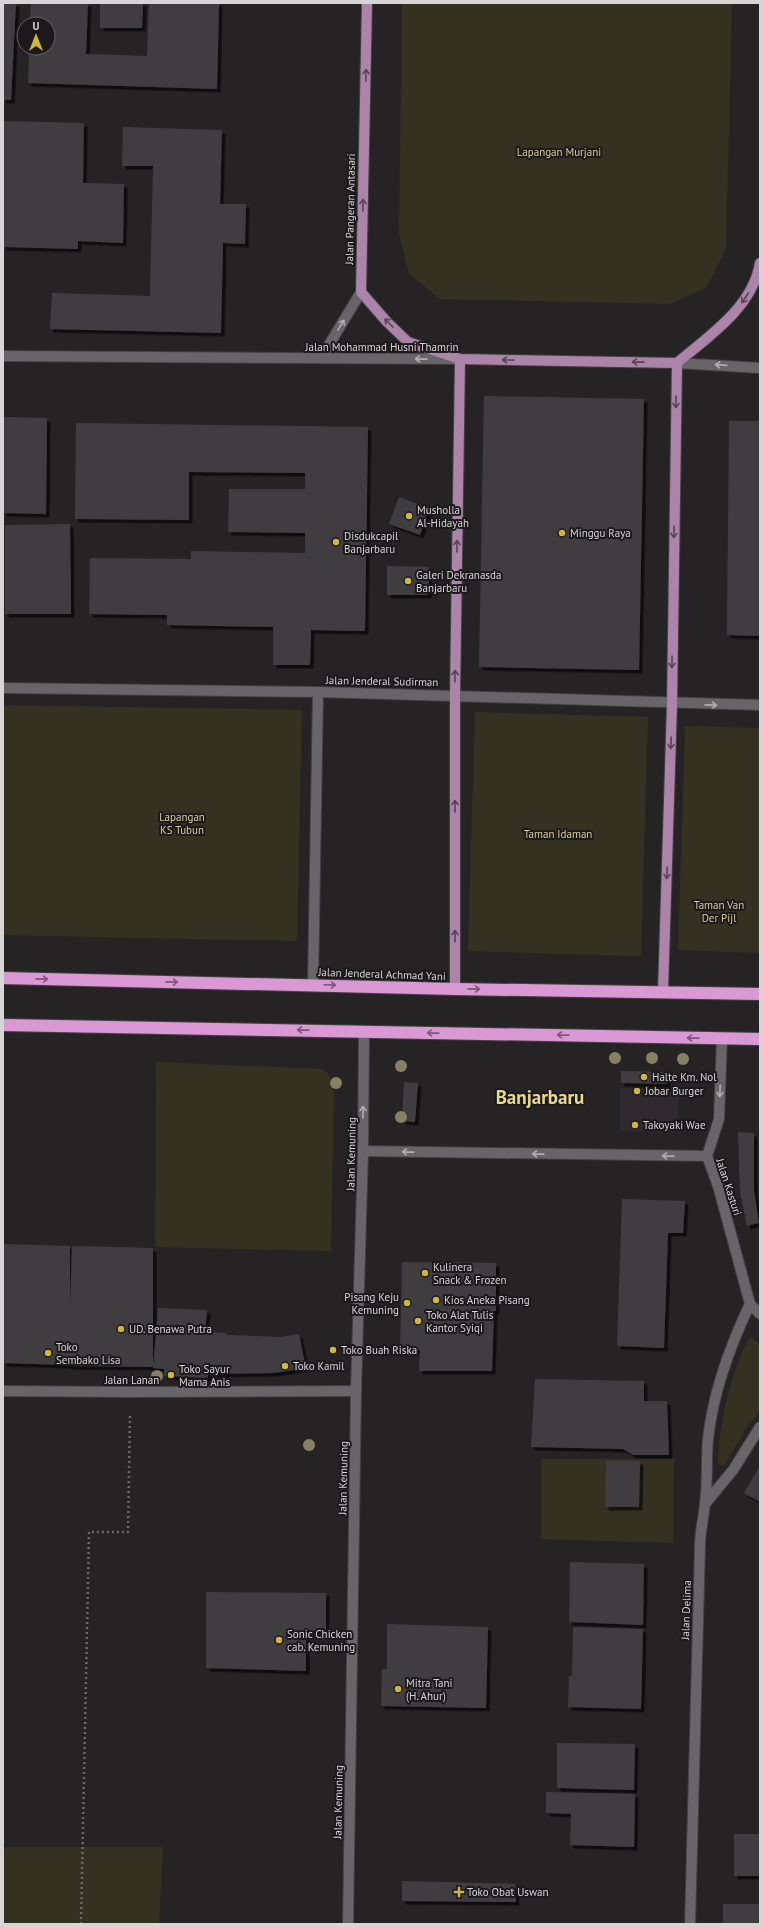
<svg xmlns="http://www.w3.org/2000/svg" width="763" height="1927" font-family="'PT Sans',sans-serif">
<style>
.built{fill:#312930}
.green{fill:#353120}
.building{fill:#413d40;filter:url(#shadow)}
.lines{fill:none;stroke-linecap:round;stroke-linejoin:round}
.minor-casing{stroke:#434042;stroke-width:12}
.major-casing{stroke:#434042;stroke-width:12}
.highway-casing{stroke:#434042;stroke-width:14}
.path{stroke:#6b696a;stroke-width:2.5;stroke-dasharray:2 3;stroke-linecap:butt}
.minor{stroke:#686568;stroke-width:10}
.major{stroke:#ac84a9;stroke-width:10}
.highway{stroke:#da98d4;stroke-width:12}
.tree{fill:#888063}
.oneway{stroke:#564454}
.oneway2{stroke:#b0aeb0}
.oneway3{stroke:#7b5878}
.poi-dot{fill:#d1b736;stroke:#1c191c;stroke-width:1.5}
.labels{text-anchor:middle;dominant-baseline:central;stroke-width:4;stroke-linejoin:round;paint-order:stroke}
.park-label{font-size:11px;fill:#d8cc95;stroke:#1c191c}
.street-label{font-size:11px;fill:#d7d5d6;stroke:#1c191c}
.poi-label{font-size:11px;fill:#d7d5d6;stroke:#1c191c;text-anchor:start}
.town-label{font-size:19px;font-weight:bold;fill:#ecda8c;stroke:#1c191c}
</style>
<defs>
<filter id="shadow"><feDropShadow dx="3.5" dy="3.5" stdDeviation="0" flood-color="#0009"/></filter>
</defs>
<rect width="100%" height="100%" fill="#262325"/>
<path class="built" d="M620,1088H679L677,1132L620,1131Z"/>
<g class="green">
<path d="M402,3H732L726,249L707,287L670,304L440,299L409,274L399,234Z"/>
<path d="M3,705L302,710L297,941L3,935Z"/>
<path d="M475,712L648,717L641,956L468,951Z"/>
<path d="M685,726L760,728V953L678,950Z"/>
<path d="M156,1062L323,1069L328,1073L334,1094L331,1251L155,1247Z"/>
<path d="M749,1338H752L760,1344V1412L747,1427L724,1466L718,1464C718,1427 731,1371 749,1338Z"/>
<path d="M541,1459H674L673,1543L541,1539Z"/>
<path d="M7,1847H163L159,1924H3V1851Z"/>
</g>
<g class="building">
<path d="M3,3H16L11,100H3Z"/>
<path d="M31,3H88L86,54L147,56L149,3H219L217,89L28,83L29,48H48V24H30Z"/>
<path d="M100,3H143L142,28H100Z"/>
<path d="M3,121L84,123L83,183L124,184L123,243L78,241V249L3,247Z"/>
<path d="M123,127L222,130L220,204H246L245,244L223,243L221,333L50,329L52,293L150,296L153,166H122Z"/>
<path d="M484,396L644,399L639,670L479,667Z"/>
<path d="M3,417L47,418L46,514L3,513Z"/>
<path d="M729,421H760V636L727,635Z"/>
<path d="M76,423L368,427L365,631L311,630L310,665H273V627L167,625V615L89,614L90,558L191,559V551L305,553V533L228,532L229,489H305V473L189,472V520L75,519Z"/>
<path d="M399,497L429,508L420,535L389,524Z"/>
<path d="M70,524L71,614H5V525Z"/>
<path d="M387,566L429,567L428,595H387Z"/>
<path d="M621,1071L667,1072V1084L621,1083Z"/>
<path d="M404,1082L418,1083L415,1122L402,1121Z"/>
<path d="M738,1132L754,1133V1191L759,1223L747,1226L740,1192Z"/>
<path d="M622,1199L685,1201L683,1233H668L664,1348L617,1346Z"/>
<path d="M3,1244L70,1246V1307L72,1246L153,1248V1367L68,1366V1365L3,1363Z"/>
<path d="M402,1262L496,1263V1311H494L492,1371H419L420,1350H400Z"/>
<path d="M158,1308L207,1310L205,1332L226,1333V1335L281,1337L299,1334L306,1368L274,1373L208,1374V1378L164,1376V1369L153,1368Z"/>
<path d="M535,1379L644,1381V1401H667L669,1455H633L623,1449L531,1447Z"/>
<path d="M606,1461H640L639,1507H605Z"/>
<path d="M760,1466V1502L744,1493Z"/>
<path d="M570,1562L644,1564L643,1625L569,1622Z"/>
<path d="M206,1592L326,1593V1631H306V1671L206,1668Z"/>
<path d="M387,1624L488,1627L486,1708L381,1706L382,1669H387Z"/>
<path d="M573,1627L643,1629L641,1709L568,1707L569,1676H572Z"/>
<path d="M557,1743L635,1744L634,1790L557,1788Z"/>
<path d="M546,1792L635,1794L634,1847L570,1845L571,1814L546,1813Z"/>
<rect x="734" y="1834" width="26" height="42"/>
<path d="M402,1881L515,1884L516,1902L402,1901Z"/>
<rect x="723" y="1904" width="37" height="20"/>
</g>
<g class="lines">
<defs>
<g id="minor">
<path d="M3,356L457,359"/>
<path d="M321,358L361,292"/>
<path d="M677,363L760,368"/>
<path d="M3,688L318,692L760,705"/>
<path d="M313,985L318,692"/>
<path d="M722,1038L719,1119L707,1156L718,1186L750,1304L760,1314"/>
<path d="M363,1151L707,1156"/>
<path d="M3,1391L131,1392L356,1391"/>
<path d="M705,1504L733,1470L760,1427"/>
<path d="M348,1924L356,1391L363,1151L364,1032"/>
<path d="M690,1924L700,1546C700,1531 704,1517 705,1503C708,1482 706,1460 708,1439C713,1393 730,1346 750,1304"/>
</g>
<g id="major">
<path d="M367,3L361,292L387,322L408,342L460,359L677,363"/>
<path d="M677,363C709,336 753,307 760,263"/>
<path d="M455,989V695L460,359"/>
<path d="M663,992L672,704L677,363"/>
</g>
<g id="highway">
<path d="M3,978L455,989L760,994"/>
<path d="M3,1025L760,1039"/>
</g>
</defs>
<use href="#minor" class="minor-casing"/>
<use href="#major" class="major-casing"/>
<use href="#highway" class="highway-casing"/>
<path class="path" d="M81,1924L89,1532H128L130,1414"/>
<use href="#minor" class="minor"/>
<use href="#major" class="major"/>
<use href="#highway" class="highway"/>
</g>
<g class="tree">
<circle cx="615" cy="1058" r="6"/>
<circle cx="652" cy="1058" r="6"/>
<circle cx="683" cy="1059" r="6"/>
<circle cx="401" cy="1066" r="6"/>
<circle cx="336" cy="1083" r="6"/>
<circle cx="401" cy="1117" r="6"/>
<circle cx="157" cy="1376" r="6"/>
<circle cx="309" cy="1445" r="6"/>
</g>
<defs><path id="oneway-shaft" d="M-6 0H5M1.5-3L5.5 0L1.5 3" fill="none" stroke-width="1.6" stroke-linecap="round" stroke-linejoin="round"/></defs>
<g class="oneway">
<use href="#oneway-shaft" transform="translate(366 75) rotate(-89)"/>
<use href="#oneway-shaft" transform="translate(363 205) rotate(-89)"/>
<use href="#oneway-shaft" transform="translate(745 298) rotate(123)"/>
<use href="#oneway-shaft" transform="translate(389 323) rotate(-135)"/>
<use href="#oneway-shaft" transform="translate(508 360) rotate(-179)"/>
<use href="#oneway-shaft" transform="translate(638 362) rotate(-179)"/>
<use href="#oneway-shaft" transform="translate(676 402) rotate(91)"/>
<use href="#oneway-shaft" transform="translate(674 532) rotate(91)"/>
<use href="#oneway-shaft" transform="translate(457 546) rotate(-89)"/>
<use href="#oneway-shaft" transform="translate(672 662) rotate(91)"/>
<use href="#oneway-shaft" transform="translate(455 676) rotate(-89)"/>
<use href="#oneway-shaft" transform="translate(671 743) rotate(92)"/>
<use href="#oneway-shaft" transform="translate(455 806) rotate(-90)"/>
<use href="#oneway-shaft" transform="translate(667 873) rotate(92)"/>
<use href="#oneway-shaft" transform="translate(455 936) rotate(-90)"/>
</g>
<g class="oneway2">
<use href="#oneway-shaft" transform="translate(341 325) rotate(-59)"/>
<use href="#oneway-shaft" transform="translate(421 359) rotate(-179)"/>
<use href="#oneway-shaft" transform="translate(721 365) rotate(-176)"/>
<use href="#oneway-shaft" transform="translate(711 705) rotate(1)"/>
<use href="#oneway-shaft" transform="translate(720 1091) rotate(92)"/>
<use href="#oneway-shaft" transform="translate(363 1112) rotate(-90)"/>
<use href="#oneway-shaft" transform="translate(408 1152) rotate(-179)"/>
<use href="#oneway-shaft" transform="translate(538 1154) rotate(-179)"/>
<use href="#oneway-shaft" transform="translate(668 1156) rotate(-179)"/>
</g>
<g class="oneway3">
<use href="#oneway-shaft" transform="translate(42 979) rotate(1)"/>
<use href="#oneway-shaft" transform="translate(172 982) rotate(1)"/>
<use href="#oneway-shaft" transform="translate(330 985) rotate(2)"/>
<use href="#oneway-shaft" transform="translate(474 989) rotate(1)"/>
<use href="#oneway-shaft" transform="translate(303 1030) rotate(-179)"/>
<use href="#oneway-shaft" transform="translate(433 1033) rotate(-179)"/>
<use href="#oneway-shaft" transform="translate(563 1035) rotate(-179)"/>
<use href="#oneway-shaft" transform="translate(693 1038) rotate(-179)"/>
</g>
<g class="poi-dot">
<circle cx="409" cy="516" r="4"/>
<circle cx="562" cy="533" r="4"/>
<circle cx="336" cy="542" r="4"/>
<circle cx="408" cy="581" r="4"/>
<circle cx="644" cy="1077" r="4"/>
<circle cx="637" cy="1091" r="4"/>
<circle cx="635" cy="1125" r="4"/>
<circle cx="425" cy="1273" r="4"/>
<circle cx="436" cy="1300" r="4"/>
<circle cx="407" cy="1303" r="4"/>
<circle cx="418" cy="1321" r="4"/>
<circle cx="121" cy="1329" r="4"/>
<circle cx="333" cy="1350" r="4"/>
<circle cx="48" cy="1353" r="4"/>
<circle cx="285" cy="1366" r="4"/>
<circle cx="171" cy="1375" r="4"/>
<circle cx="279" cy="1640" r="4"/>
<circle cx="398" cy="1689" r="4"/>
<path d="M457 1886h4v4h4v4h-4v4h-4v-4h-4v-4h4z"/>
</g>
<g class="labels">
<g class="park-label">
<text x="559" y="152">Lapangan Murjani</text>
<text x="182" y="817">Lapangan<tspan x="182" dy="13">KS Tubun</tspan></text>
<text x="558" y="834">Taman Idaman</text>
<text x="719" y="905">Taman Van<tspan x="719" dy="13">Der Pijl</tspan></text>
</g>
<g class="street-label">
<text transform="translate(350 209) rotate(-89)">Jalan Pangeran Antasari</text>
<text x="382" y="347">Jalan Mohammad Husni Thamrin</text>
<text transform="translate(382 681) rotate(1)">Jalan Jenderal Sudirman</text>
<text transform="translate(382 974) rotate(2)">Jalan Jenderal Achmad Yani</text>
<text transform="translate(351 1154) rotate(-89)">Jalan Kemuning</text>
<text transform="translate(729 1187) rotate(72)">Jalan Kasturi</text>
<text x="132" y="1380">Jalan Lanan</text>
<text transform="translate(343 1478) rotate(-89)">Jalan Kemuning</text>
<text transform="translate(686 1610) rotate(-88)">Jalan Delima</text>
<text transform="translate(338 1802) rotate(-89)">Jalan Kemuning</text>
</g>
<g class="poi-label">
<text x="417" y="510">Musholla<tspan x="417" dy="13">Al-Hidayah</tspan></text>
<text x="570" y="533">Minggu Raya</text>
<text x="344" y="536">Disdukcapil<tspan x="344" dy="13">Banjarbaru</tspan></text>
<text x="416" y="575">Galeri Dekranasda<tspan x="416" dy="13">Banjarbaru</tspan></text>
<text x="652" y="1077">Halte Km. Nol</text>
<text x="645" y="1091">Jobar Burger</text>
<text x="643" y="1125">Takoyaki Wae</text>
<text x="433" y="1267">Kulinera<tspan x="433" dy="13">Snack &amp; Frozen</tspan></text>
<text x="399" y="1297" text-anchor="end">Pisang Keju<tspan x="399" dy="13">Kemuning</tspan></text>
<text x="444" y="1300">Kios Aneka Pisang</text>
<text x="426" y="1315">Toko Alat Tulis<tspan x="426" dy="13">Kantor Syiqi</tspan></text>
<text x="129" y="1329">UD. Benawa Putra</text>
<text x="56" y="1347">Toko<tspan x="56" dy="13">Sembako Lisa</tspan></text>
<text x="341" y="1350">Toko Buah Riska</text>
<text x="293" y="1366">Toko Kamil</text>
<text x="179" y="1369">Toko Sayur<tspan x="179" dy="13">Mama Anis</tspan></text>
<text x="287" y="1634">Sonic Chicken<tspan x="287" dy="13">cab. Kemuning</tspan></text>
<text x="406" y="1683">Mitra Tani<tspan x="406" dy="13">(H. Ahur)</tspan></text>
<text x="467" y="1892">Toko Obat Uswan</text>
</g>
<g class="town-label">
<text x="540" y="1097">Banjarbaru</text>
</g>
</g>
<rect width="763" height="1927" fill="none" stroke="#d7d5d6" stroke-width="8"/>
<g transform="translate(36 36)"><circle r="19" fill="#1c191c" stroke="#676466"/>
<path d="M0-3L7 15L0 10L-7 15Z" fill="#d1b736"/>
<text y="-6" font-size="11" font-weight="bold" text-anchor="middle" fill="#d7d5d6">U</text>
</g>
</svg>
